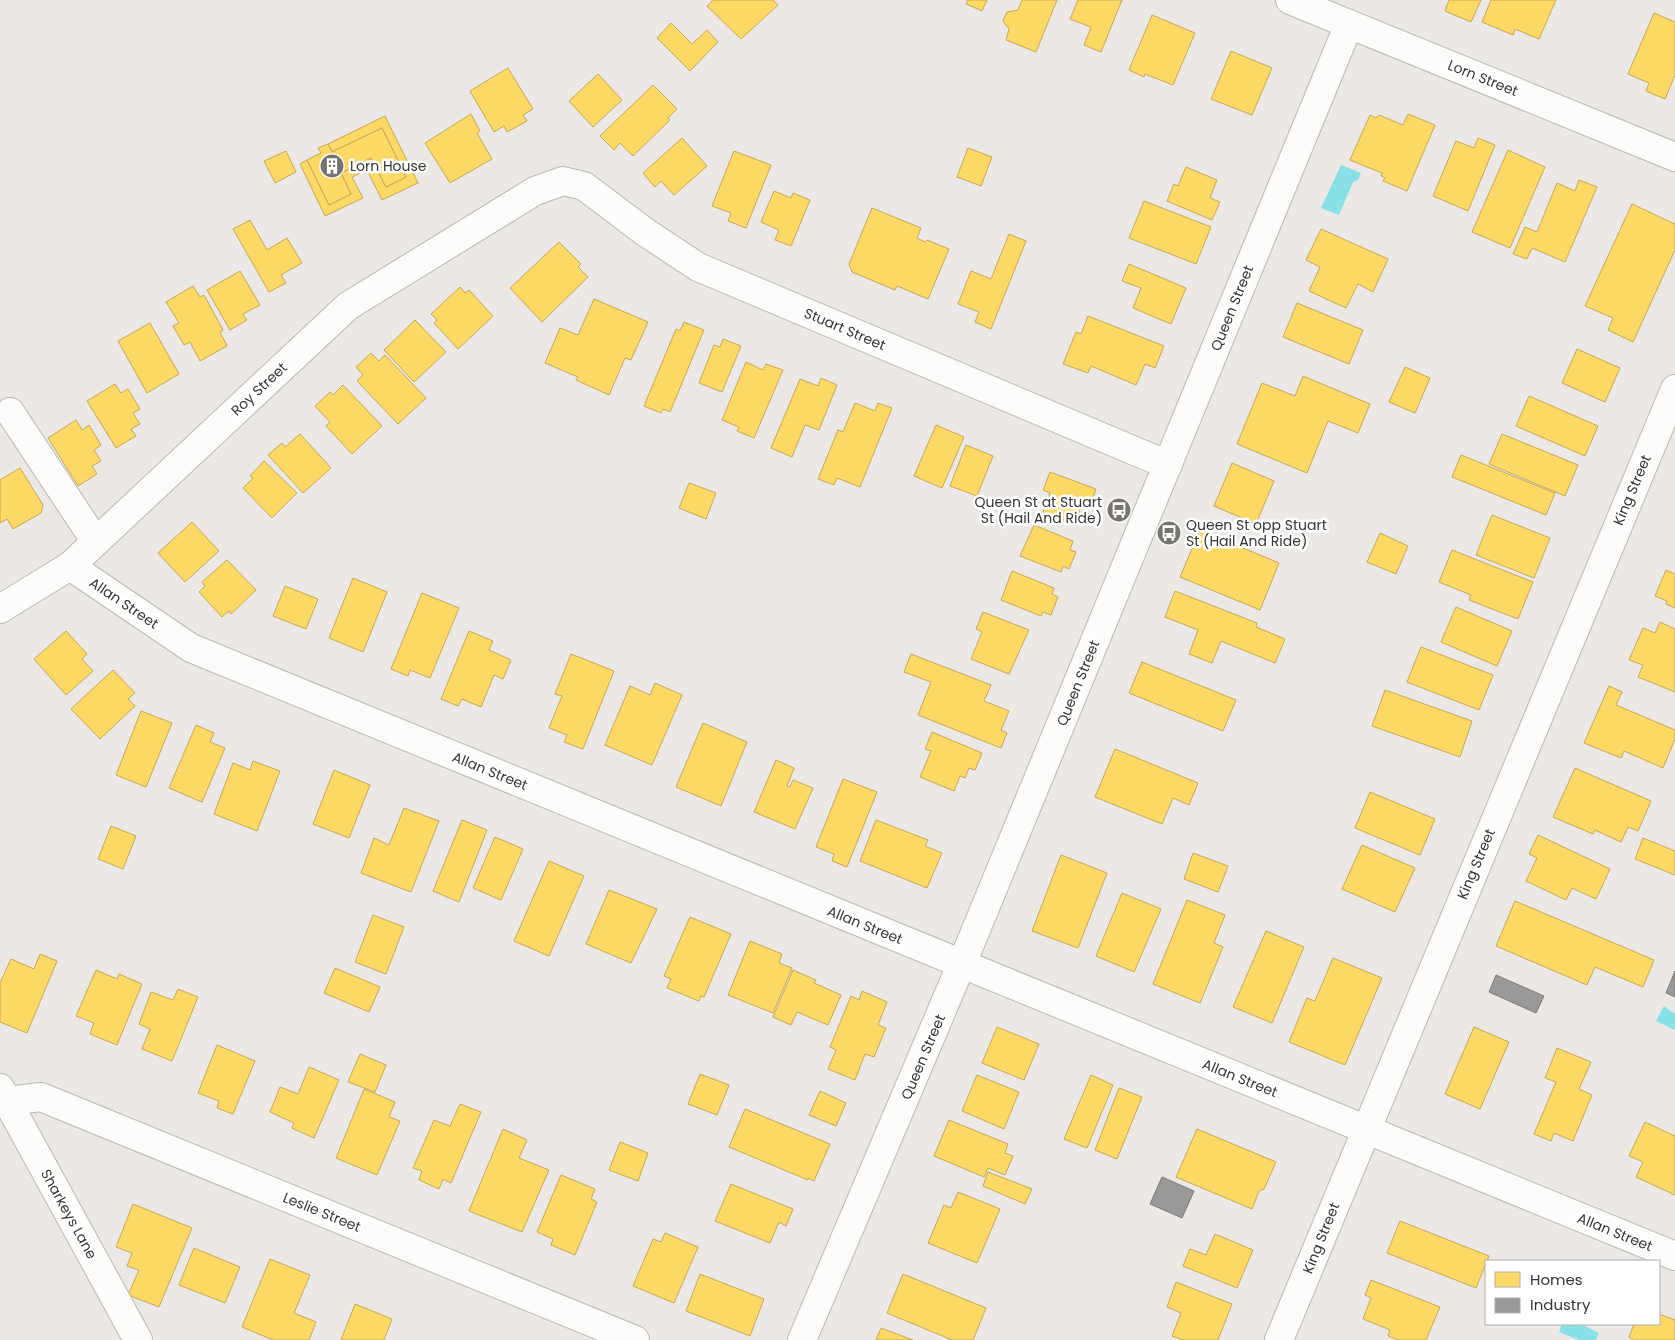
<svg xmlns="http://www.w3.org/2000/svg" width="1675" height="1340" font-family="Poppins,sans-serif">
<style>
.water{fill:#88e1e6}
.homes{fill:#ffd966;stroke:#c3a856}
.industry{fill:#999;stroke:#7c7b7a}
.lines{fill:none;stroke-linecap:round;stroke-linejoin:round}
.minor-casing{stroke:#bab8b6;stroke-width:30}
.minor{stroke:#fcfcfb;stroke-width:28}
.labels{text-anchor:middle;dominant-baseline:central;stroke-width:5;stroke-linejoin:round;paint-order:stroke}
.street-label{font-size:14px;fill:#373532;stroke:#fff}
.poi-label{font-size:14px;fill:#373532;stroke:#fff;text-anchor:start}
</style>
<rect width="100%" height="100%" fill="#ebe8e5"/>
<g class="water">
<path d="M1341,165L1361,173L1358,180L1353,182L1339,215L1321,208Z"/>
<path d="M1664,1006L1675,1014V1030L1656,1021Z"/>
<path d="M1562,1324H1581L1599,1333L1596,1340H1579L1559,1332Z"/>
</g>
<g class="homes">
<path d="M713,0H773L778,5L741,39L707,6Z"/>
<path d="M968,0H987L982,11L966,4Z"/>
<path d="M1022,0H1057L1036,52L1006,40L1009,29L1003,21L1007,12L1018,10Z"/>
<path d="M1078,0H1122L1101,52L1084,45L1091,27L1070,19Z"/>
<path d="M1449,0H1481L1471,22L1445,11Z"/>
<path d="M1491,0H1556L1539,39L1515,29L1513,35L1482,22Z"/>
<path d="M1654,13L1675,22V75L1665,99L1646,91L1649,83L1628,74Z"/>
<path d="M1152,15L1195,33L1173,85L1145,74L1144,77L1129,70Z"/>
<path d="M671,23L692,44L707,30L718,42L690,71L657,38Z"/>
<path d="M1231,51L1272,68L1252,115L1211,99Z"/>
<path d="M508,68L533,109L523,115L527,121L507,132L504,126L494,132L470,91Z"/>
<path d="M598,74L622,100L593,127L569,101Z"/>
<path d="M653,85L677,109L668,118L670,120L633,156L620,143L614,150L600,136Z"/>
<path d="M471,114L480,131L477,133L492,159L450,183L425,143Z"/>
<path d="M1408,114L1435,125L1407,191L1383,181L1385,178L1381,176L1382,173L1350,160L1370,115L1376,118L1379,115L1403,125Z"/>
<path d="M385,116L418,183L382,200L367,170L352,177L363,198L325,216L300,164L307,160L329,205L351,194L341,173L371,158L386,187L406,177L382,128L332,152L328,144Z"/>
<path d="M382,128L406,177L386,187L371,158L341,173L351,194L329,205L307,160L321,153L318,148L328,144L332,152Z"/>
<path d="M682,138L707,166L674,195L661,181L655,187L643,173Z"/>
<path d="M1478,138L1495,145L1468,211L1433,196L1456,141L1474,148Z"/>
<path d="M968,148L992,157L981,186L957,177Z"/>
<path d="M1508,150L1545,167L1510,248L1472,232Z"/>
<path d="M286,151L296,172L275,183L264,161Z"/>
<path d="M734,151L771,165L746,228L728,221L731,213L712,206Z"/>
<path d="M1186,167L1217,180L1210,198L1220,202L1212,220L1167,201L1174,184L1178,186Z"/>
<path d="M1579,180L1597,187L1565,262L1532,248L1527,259L1513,254L1525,227L1537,232L1557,183L1575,191Z"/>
<path d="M774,191L791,198L793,193L810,200L791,246L775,240L779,230L761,222Z"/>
<path d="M1144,201L1211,227L1196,264L1129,238Z"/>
<path d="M1632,204L1675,224V250L1633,342L1608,330L1613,318L1585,306Z"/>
<path d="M872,208L921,228L917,238L925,242L927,240L949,249L928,299L897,286L895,290L852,272L849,264Z"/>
<path d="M250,220L267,250L287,238L302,263L281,275L286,283L269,292L233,229Z"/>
<path d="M1321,229L1388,259L1373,292L1358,284L1346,308L1309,291L1320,267L1306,260Z"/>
<path d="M1009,234L1026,241L991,329L975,322L979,312L958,304L971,271L991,279Z"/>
<path d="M559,242L581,264L578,267L588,277L542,322L510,288Z"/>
<path d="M1129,264L1186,288L1171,324L1133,308L1141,288L1122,281Z"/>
<path d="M240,271L260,305L243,314L247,320L230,330L207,290Z"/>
<path d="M193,286L200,297L204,295L223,330L220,332L227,346L200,361L190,342L184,345L173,326L179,323L166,302Z"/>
<path d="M460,287L465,293L469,290L493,316L458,349L434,323L437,320L431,314Z"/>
<path d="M594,299L648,322L631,360L625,358L609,395L576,380L578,377L545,363L560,328L578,335Z"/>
<path d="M1297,303L1363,330L1349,364L1283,337Z"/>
<path d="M1088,316L1164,346L1155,368L1145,364L1136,385L1091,366L1088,373L1063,364L1076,332L1081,334Z"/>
<path d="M415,320L446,352L414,382L384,350Z"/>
<path d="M684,322L704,330L670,412L663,409L661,413L644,406L676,329L680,331Z"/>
<path d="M150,323L179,374L147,393L118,341Z"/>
<path d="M723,339L741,346L722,392L699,383L714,345L720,347Z"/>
<path d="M1577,349L1620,368L1605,402L1562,383Z"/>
<path d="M371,353L379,361L385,355L426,398L398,424L357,381L363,375L356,367Z"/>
<path d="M746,362L763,370L766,364L783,370L754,438L737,431L739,427L722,420Z"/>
<path d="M1405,367L1430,378L1415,413L1389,402Z"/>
<path d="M1303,376L1370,404L1358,433L1328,421L1307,473L1237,444L1262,383L1295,396Z"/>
<path d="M821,378L837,385L819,430L805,425L792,457L771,448L800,379L818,386Z"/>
<path d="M115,384L121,393L128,389L140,409L133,413L140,424L131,429L136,436L116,448L87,401Z"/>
<path d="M343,385L382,426L352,454L326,426L330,422L315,406L330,392L333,395Z"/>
<path d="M1529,396L1598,426L1585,456L1516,426Z"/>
<path d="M855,403L875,411L878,403L892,408L860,487L837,478L834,485L818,479L838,430L843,432Z"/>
<path d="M76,420L82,430L89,425L101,445L94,450L101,461L92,466L97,474L78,486L48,438Z"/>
<path d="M936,425L964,437L942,488L914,476Z"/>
<path d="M300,434L331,468L303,493L268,455L282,443L285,447Z"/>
<path d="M1502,434L1578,465L1565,496L1489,464Z"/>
<path d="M966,445L993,456L977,496L950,486Z"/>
<path d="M1461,455L1555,493L1546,515L1452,477Z"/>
<path d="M264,461L297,493L272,518L243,488L253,478L250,476Z"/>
<path d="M1232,463L1274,481L1256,524L1214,506Z"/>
<path d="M20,468L43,505L41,513L13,529L7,519L0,523V480Z"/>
<path d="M1050,472L1096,489L1089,508L1082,505L1074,524L1043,512L1050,493L1043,490Z"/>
<path d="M689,483L716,493L706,519L679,508Z"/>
<path d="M1492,515L1550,538L1534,578L1476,555Z"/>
<path d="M192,522L219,551L185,582L158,553Z"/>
<path d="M1034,525L1073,541L1070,550L1076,552L1069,569L1063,566L1061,572L1020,556Z"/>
<path d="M1200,530L1279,563L1260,610L1180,577Z"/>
<path d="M1380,533L1408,546L1396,574L1367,562Z"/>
<path d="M1452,550L1533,582L1518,619L1469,600L1471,595L1439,582Z"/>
<path d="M227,560L256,590L231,614L229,611L222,617L199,592L205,586L202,582Z"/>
<path d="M1666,570L1675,574V608L1666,604L1667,601L1655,596Z"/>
<path d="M1012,571L1054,588L1052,594L1058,597L1051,615L1043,612L1041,616L1001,600Z"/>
<path d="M353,578L387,592L363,652L329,638Z"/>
<path d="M285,586L318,599L306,629L273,616Z"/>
<path d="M1175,591L1257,623L1256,627L1285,639L1275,663L1221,641L1212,663L1189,654L1198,630L1165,617Z"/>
<path d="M422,593L459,608L430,678L410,670L408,676L391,669Z"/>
<path d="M1456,607L1512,631L1497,666L1441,642Z"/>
<path d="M983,612L1029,630L1009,674L971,659L982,632L976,629Z"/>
<path d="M1660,622L1675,629V692L1638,677L1643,665L1629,660L1643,628L1655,633Z"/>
<path d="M66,631L87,654L82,659L93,671L66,695L34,659Z"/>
<path d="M469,631L493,641L489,650L511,660L503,679L494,675L481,707L462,699L458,706L441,699Z"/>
<path d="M1421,647L1493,675L1479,710L1407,682Z"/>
<path d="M571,654L614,671L583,749L564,742L567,735L549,728L562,696L555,694Z"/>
<path d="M911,654L991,685L984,701L1009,711L1001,730L1007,733L1001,748L918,715L931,682L904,672Z"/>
<path d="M1142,662L1236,700L1223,731L1129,693Z"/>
<path d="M113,670L135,693L128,699L135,706L100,739L71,709Z"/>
<path d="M655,683L682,695L652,765L605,745L630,686L650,695Z"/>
<path d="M1609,686L1622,692L1616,705L1675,730V739L1663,768L1624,751L1621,758L1584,743Z"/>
<path d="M1385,690L1472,721L1460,757L1372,726Z"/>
<path d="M141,711L172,723L146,787L116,775Z"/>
<path d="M703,723L747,742L721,806L676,787Z"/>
<path d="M196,725L214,733L210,742L225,748L202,802L169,788Z"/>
<path d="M932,732L982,753L975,770L969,768L965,778L960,776L954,791L920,777L931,751L925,749Z"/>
<path d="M1115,749L1198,783L1189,805L1173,798L1162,824L1095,797Z"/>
<path d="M776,760L794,768L787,786L790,787L793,780L813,788L795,829L754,812Z"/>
<path d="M253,761L280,771L257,831L214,814L233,763L250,770Z"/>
<path d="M1575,768L1651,801L1638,831L1628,827L1621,842L1595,830L1593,834L1553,817Z"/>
<path d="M334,770L370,785L349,838L313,824Z"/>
<path d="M843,779L877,792L847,867L832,861L834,854L816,847Z"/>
<path d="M1370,792L1435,819L1420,855L1355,828Z"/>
<path d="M404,808L439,821L411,892L361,873L374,838L389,845Z"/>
<path d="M462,820L487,830L459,902L433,891Z"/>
<path d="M876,820L928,840L925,846L942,853L927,888L860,861Z"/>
<path d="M111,826L136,836L123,869L98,859Z"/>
<path d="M1538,835L1610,869L1596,899L1572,888L1566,900L1526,881L1537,858L1529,854Z"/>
<path d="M495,837L523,849L501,900L473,888Z"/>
<path d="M1643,838L1675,851V875L1635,859Z"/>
<path d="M1362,845L1415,868L1395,912L1342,889Z"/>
<path d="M1193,853L1228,866L1218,892L1184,879Z"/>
<path d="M1061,855L1107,873L1078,948L1032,931Z"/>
<path d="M549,861L584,876L549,956L514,941Z"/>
<path d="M609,890L657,909L631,963L586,944Z"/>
<path d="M1122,893L1161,909L1134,972L1096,956Z"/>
<path d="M1187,900L1225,915L1214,943L1223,947L1200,1003L1153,984Z"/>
<path d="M1515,901L1654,960L1643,987L1595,967L1587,985L1496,946Z"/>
<path d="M373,915L404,927L386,974L355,962Z"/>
<path d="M690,917L731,934L704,997L701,996L699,1001L667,988L671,979L664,976Z"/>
<path d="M1266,931L1304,947L1272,1023L1233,1007Z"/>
<path d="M750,941L782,954L779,963L792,968L773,1013L728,995Z"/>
<path d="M40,954L57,961L27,1033L0,1022V983L11,959L34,969Z"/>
<path d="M1333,958L1382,978L1345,1065L1289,1042L1307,998L1315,1001Z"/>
<path d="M335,968L380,987L369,1012L324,993Z"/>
<path d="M96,970L117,979L119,974L142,984L117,1045L90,1034L94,1023L76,1016Z"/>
<path d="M793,970L816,980L814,983L841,995L828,1025L797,1012L791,1025L773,1017Z"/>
<path d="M178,989L198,997L172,1061L142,1049L150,1029L139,1024L151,992L173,1000Z"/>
<path d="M862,991L887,1002L878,1025L886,1028L874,1057L865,1054L855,1080L828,1069L836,1050L830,1047L851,996L859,1000Z"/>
<path d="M997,1027L1039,1044L1024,1080L982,1063Z"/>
<path d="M1474,1027L1509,1042L1480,1109L1445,1094Z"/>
<path d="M217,1045L255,1061L233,1114L217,1108L219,1101L198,1093Z"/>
<path d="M1557,1048L1591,1062L1579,1089L1592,1095L1573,1141L1554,1133L1551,1141L1534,1134L1556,1082L1545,1078Z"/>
<path d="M360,1054L386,1065L375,1092L348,1082Z"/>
<path d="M309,1067L339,1080L314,1138L292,1128L294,1123L270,1112L280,1087L298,1094Z"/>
<path d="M700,1074L729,1085L717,1115L688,1104Z"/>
<path d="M977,1075L1019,1092L1004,1129L962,1111Z"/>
<path d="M1091,1075L1113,1085L1087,1148L1064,1139Z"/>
<path d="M1119,1088L1142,1097L1117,1159L1095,1150Z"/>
<path d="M364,1089L395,1102L389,1117L400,1121L377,1175L336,1158Z"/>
<path d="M820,1091L846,1103L836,1126L809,1115Z"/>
<path d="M460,1104L481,1112L451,1183L443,1179L439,1189L419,1180L422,1171L413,1168L434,1120L450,1126Z"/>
<path d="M745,1109L830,1144L814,1181L808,1178V1180L729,1147Z"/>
<path d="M949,1120L1008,1144L1005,1153L1013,1156L1005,1175L988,1168L984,1177L934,1156Z"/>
<path d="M1645,1122L1675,1136V1195L1636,1177L1643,1162L1629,1156Z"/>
<path d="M503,1129L527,1140L519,1158L549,1170L522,1232L469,1211Z"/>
<path d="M1197,1129L1276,1162L1264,1189L1259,1191L1252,1209L1176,1177Z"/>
<path d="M620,1142L648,1153L638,1181L609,1170Z"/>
<path d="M988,1172L1032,1189L1025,1204L983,1186Z"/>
<path d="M561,1175L595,1189L591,1199L597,1202L575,1255L551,1245L553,1239L537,1232Z"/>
<path d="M731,1184L793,1209L786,1226L779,1222L770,1243L715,1221Z"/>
<path d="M958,1192L1000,1209L977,1263L928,1243L944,1205L951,1208Z"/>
<path d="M133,1204L192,1228L159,1307L128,1295L139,1270L127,1266L132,1253L116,1247Z"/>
<path d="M1400,1221L1489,1256L1476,1288L1387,1253Z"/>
<path d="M665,1233L698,1247L674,1303L633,1286L653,1239L661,1242Z"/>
<path d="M1215,1234L1253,1250L1237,1288L1183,1266L1190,1249L1206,1255Z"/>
<path d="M194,1248L240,1267L225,1303L179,1285Z"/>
<path d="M270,1259L310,1275L294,1313L316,1322L309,1340H273L242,1327Z"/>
<path d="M700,1274L764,1299L750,1336L686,1311Z"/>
<path d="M903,1274L986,1308L973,1340H952L887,1313Z"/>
<path d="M1371,1280L1440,1307L1426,1340H1398L1388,1336L1390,1330L1363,1319L1371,1298L1365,1295Z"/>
<path d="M1176,1282L1232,1304L1218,1340H1183L1172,1336L1181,1313L1167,1307Z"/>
<path d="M355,1304L392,1319L384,1340H341Z"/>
<path d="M1659,1314L1675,1320V1340H1633L1629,1337L1634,1324H1659Z"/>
<path d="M881,1328L913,1340H876Z"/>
</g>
<g class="industry">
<path d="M1675,971V997L1666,993Z"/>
<path d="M1496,975L1544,996L1536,1013L1489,992Z"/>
<path d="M1162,1177L1194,1191L1182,1218L1150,1204Z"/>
</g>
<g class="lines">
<defs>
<g id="minor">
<path d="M1290,0L1675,157"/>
<path d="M10,412L96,542"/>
<path d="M70,566L191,648L1675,1256"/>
<path d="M0,609L70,566L348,306L535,191L563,181L584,186L645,232L698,267L1168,465"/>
<path d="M0,1088L138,1340"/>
<path d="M7,1101L41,1097L635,1340"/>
<path d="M802,1340L973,937L1349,24"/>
<path d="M1279,1340L1675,389"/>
</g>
</defs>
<use href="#minor" class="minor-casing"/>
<use href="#minor" class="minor"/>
</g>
<defs>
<symbol id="building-disc" viewBox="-11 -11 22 22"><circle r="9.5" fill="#767471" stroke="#fff"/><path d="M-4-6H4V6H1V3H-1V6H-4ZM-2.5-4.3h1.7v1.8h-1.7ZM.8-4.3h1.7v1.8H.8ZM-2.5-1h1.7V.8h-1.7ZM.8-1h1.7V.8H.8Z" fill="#fff"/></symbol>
<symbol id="bus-disc" viewBox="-11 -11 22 22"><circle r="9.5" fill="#767471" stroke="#fff"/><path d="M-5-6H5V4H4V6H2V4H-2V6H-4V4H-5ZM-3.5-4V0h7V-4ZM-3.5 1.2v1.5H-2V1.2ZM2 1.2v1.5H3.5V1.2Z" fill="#fff"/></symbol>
</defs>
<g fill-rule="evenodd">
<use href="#building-disc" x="318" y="152" width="28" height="28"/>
<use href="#bus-disc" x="1105" y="496" width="28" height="28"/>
<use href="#bus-disc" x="1155" y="519" width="28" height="28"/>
</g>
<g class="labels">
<g class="street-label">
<text transform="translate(1483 78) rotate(22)">Lorn Street</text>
<text transform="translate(1232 308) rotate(-68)">Queen Street</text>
<text transform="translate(845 329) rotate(23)">Stuart Street</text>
<text transform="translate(259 389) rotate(-43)">Roy Street</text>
<text transform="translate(1632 490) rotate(-67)">King Street</text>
<text transform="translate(124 603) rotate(34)">Allan Street</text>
<text transform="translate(1078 683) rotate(-68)">Queen Street</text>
<text transform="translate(490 771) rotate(22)">Allan Street</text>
<text transform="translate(1476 864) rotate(-67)">King Street</text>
<text transform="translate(865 925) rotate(22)">Allan Street</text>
<text transform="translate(923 1057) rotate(-67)">Queen Street</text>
<text transform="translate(1240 1078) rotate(22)">Allan Street</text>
<text transform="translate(322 1212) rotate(22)">Leslie Street</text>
<text transform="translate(69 1214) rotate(61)">Sharkeys Lane</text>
<text transform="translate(1615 1232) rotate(22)">Allan Street</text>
<text transform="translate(1321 1238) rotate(-68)">King Street</text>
</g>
<g class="poi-label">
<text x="350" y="166">Lorn House</text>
<text x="1102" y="502" text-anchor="end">Queen St at Stuart<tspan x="1102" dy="16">St (Hail And Ride)</tspan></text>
<text x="1186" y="525">Queen St opp Stuart<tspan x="1186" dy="16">St (Hail And Ride)</tspan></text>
</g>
</g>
<rect x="1485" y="1260" width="175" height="65" fill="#ffffff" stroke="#afaead"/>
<rect x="1495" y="1272" width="25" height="15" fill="#ffd966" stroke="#afaead"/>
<text x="1530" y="1285" font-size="15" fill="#373532">Homes</text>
<rect x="1495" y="1298" width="25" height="15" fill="#999999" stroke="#afaead"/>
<text x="1530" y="1310" font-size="15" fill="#373532">Industry</text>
</svg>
